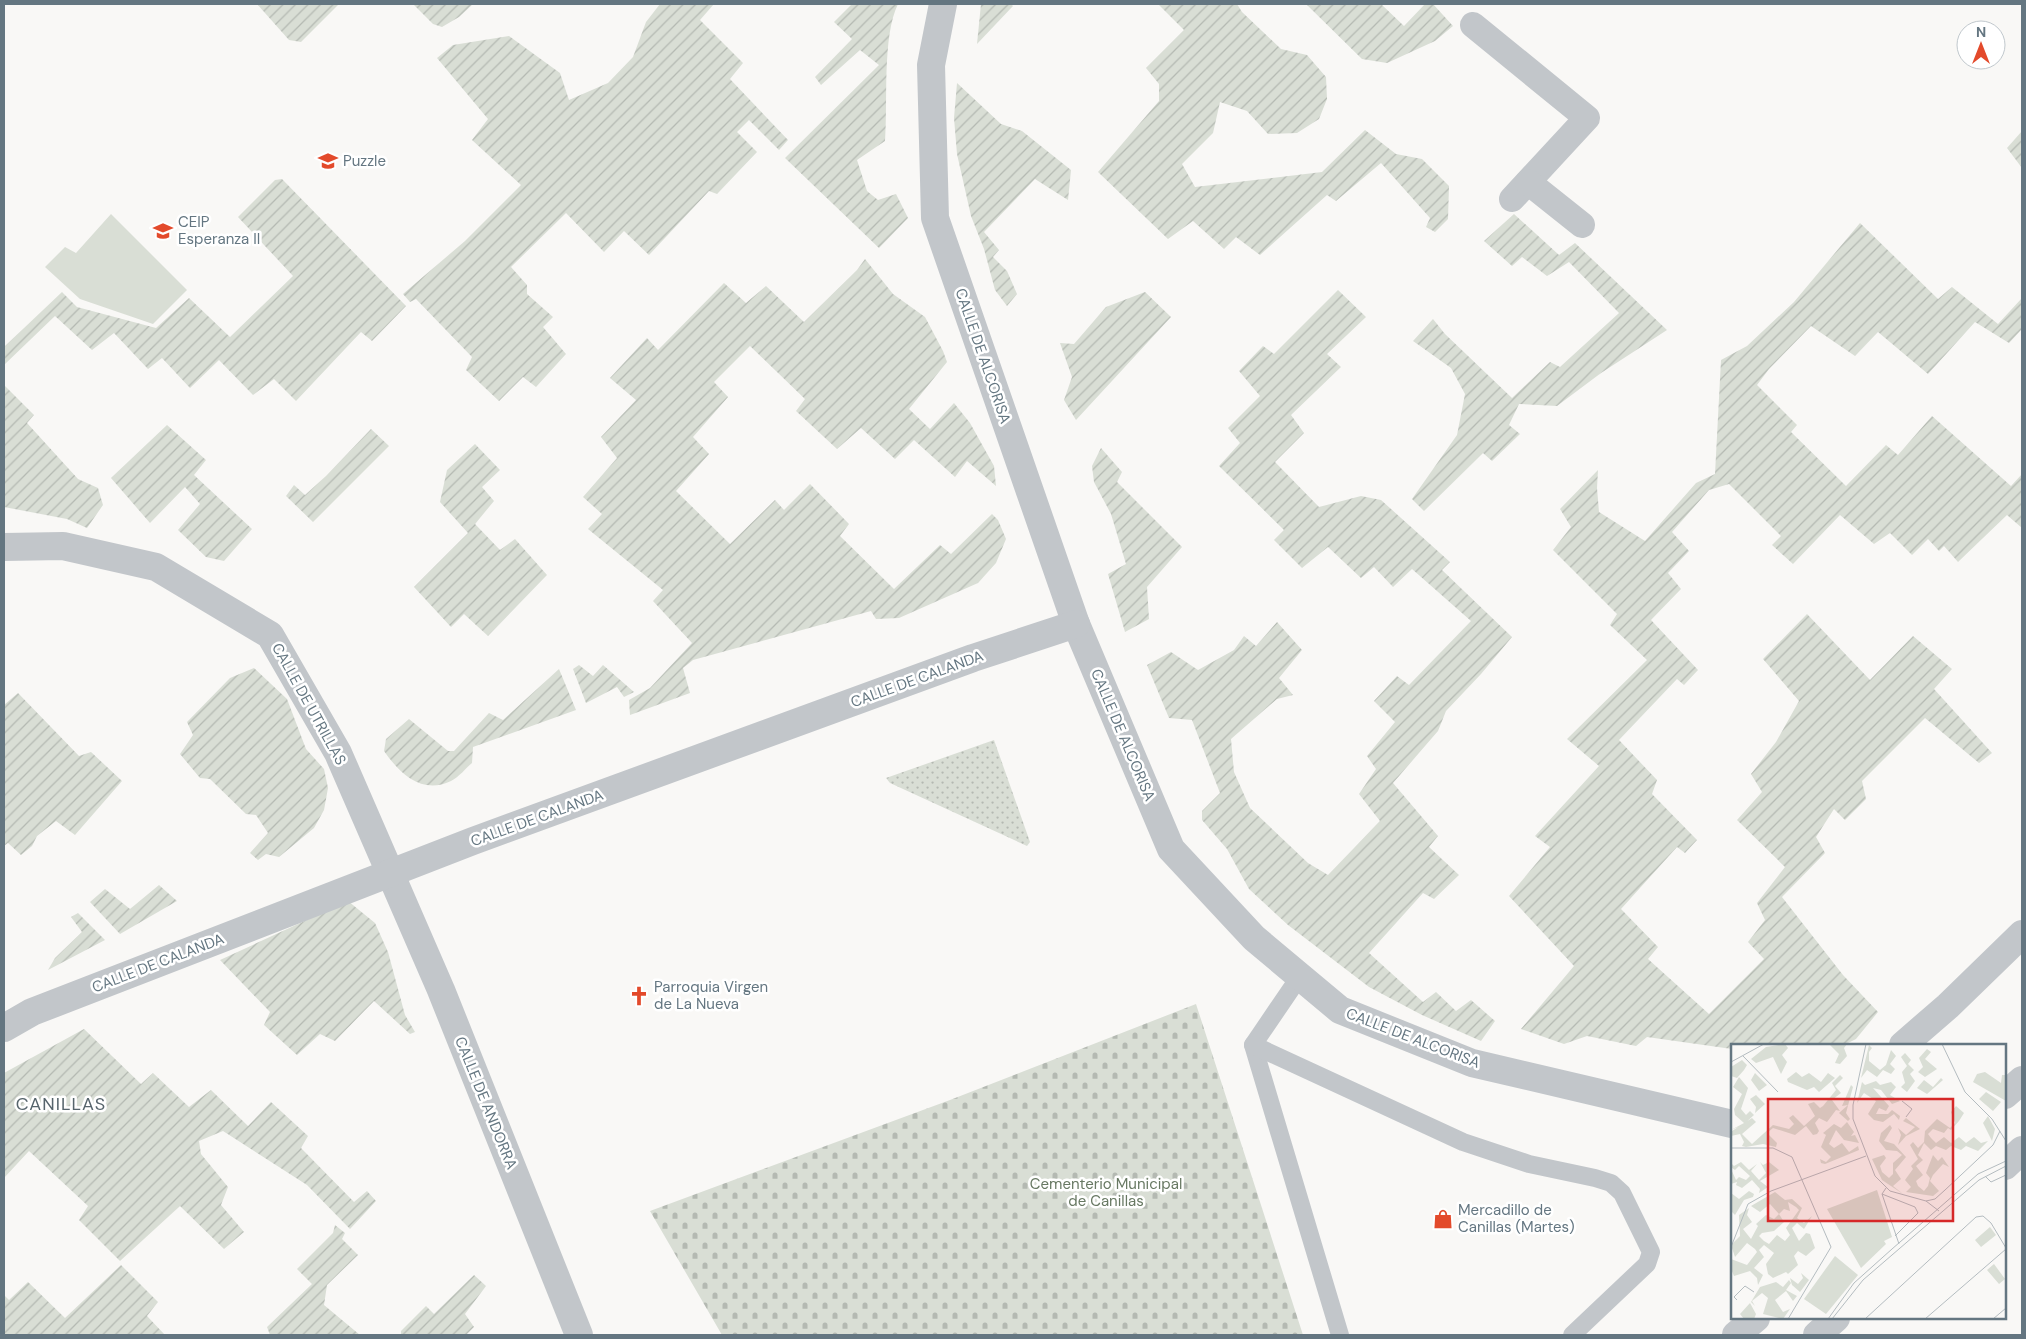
<svg xmlns="http://www.w3.org/2000/svg" width="2026" height="1339" font-family="'DM Sans',sans-serif">
<style>
.grass{fill:url(#grass-dots)}
.cemetery{fill:url(#cemetery-stones)}
.park{fill:#d9ded5}
.garden{fill:url(#garden-furrows)}
.lines{fill:none;stroke-linecap:round;stroke-linejoin:round}
.service{stroke:#c2c6ca;stroke-width:18}
.pedestrian{stroke:#c2c6ca;stroke-width:26}
.minor{stroke:#c2c6ca;stroke-width:28}
.tertiary{stroke:#c2c6ca;stroke-width:28}
.labels{text-anchor:middle;dominant-baseline:central;stroke-width:5;stroke-linejoin:round;paint-order:stroke}
.poi-label{font-size:15px;fill:#647681;stroke:#fff;text-anchor:start}
.street-label{font-size:15px;fill:#647681;stroke:#fff}
.park-label{font-size:15px;fill:#687963;stroke:#fff}
.quarter-label{font-size:18px;letter-spacing:1px;fill:#56646c;stroke:#fff}
.inset-road{fill:none;stroke:#b4bcc0;stroke-width:1}
.view{fill:#d62828;fill-opacity:0.15;stroke:#d62828;stroke-width:2.5}
.inset-edge{fill:none;stroke:#647681;stroke-width:2.5}
</style>
<defs>
<pattern id="grass-dots" width="8" height="8" patternUnits="userSpaceOnUse" patternTransform="scale(1.25)"><rect width="8" height="8" fill="#d9ded5"/><path d="M2 2h.1M6 6h.1" fill="none" stroke="#b4b9b2" stroke-width="1.8" stroke-linecap="round"/></pattern>
<pattern id="cemetery-stones" width="16" height="16" patternUnits="userSpaceOnUse" patternTransform="scale(1.25)"><rect width="16" height="16" fill="#d9ded5"/><path d="M2 7V4a2 2 0 0 1 4 0v3zM10 15v-3a2 2 0 0 1 4 0v3z" fill="#b4b9b2"/></pattern>
<pattern id="garden-furrows" width="10" height="10" patternUnits="userSpaceOnUse" patternTransform="scale(1.25)"><rect width="10" height="10" fill="#d9ded5"/><path d="M-1 1l2-2M0 10L10 0M9 11l2-2" fill="none" stroke="#b4b9b2"/></pattern>
</defs>
<rect width="100%" height="100%" fill="#f9f8f6"/>
<path class="grass" d="M994,740L1030,842L1027,846L890,783L886,778Z"/>
<path class="cemetery" d="M1196,1004L1303,1335H722L650,1211L950,1100Z"/>
<path class="park" d="M111,214L187,290L153,324L80,299L45,267L65,247L76,253Z"/>
<g class="garden">
<path d="M257,4H339L301,42L289,40Z"/>
<path d="M413,4H473L459,17L442,27L433,24Z"/>
<path d="M660,4H714L700,20L743,63L730,79L788,140L779,150L749,120L737,132L757,152L717,194L709,191L649,255L624,231L604,252L566,213L511,267L527,285V294L553,317L543,327L566,354L536,387L523,377L499,401L466,370L472,357L416,299L410,302L403,294L465,241L521,185L472,140L488,119L437,58L453,45L509,36L560,73L569,100L608,83L633,57L646,22Z"/>
<path d="M852,4H898C882,36 888,103 885,141L857,160L867,191L878,200L896,194L908,218L879,248L785,158L879,65L860,50L821,85L815,77L852,39L834,22Z"/>
<path d="M981,4H1011L1013,6L977,44Z"/>
<path d="M1158,4H1237L1242,12L1281,49L1307,55L1326,77L1327,99L1319,119L1297,133L1268,134L1247,111L1220,102L1213,133L1182,164L1195,187L1322,172L1365,130L1396,154L1422,159L1449,186L1448,219L1435,232L1426,227L1430,218L1381,163L1336,201L1327,195L1260,255L1236,237L1224,249L1193,221L1168,239L1098,172L1159,101V84L1146,68L1184,30Z"/>
<path d="M1306,4H1381L1404,26L1425,4H1433L1453,26L1435,41L1387,63L1362,59Z"/>
<path d="M957,83L1001,124L1022,131L1071,170L1068,200L1035,179L984,232L999,250L993,257L1007,271L1017,294L1007,306L995,290L984,249L971,216L957,154L954,118Z"/>
<path d="M2022,131V168L2007,148Z"/>
<path d="M282,179L406,306L372,341L361,332L296,401L274,379L253,395L219,360L190,388L162,358L148,369L114,333L92,350L55,316L4,365V347L62,292L77,307L156,328L189,298L230,337L293,276L238,217L275,180Z"/>
<path d="M1514,214L1559,255L1575,243L1667,330L1601,373L1557,406L1519,404L1509,425L1520,434L1492,461L1483,453L1424,511L1412,499L1457,435L1465,394L1451,368L1413,341L1433,319L1445,334L1512,398L1550,362L1560,367L1619,313L1569,262L1547,276L1522,257L1512,266L1484,241Z"/>
<path d="M1860,223L1938,299L1952,287L1998,324L2022,298V329L2009,343L1975,322L1928,374L1878,332L1855,356L1811,326L1769,369L1757,385L1797,425L1791,432L1846,486L1886,445L1898,455L1932,416L2011,486L2022,474V528L2007,515L1958,562L1944,546L1939,551L1928,539L1912,555L1890,533L1874,544L1840,515L1793,564L1772,545L1781,536L1729,484L1709,490L1672,532L1689,551L1668,573L1681,589L1651,620L1698,670L1684,685L1677,679L1619,740L1657,780L1652,794L1697,840L1685,853L1677,847L1621,909L1658,947L1648,959L1709,1014L1764,959L1748,942L1765,920L1757,903L1785,867L1737,820L1762,792L1751,774L1776,742L1799,701L1763,659L1807,614L1870,680L1913,636L1952,669L1934,689L1992,753L1979,763L1925,718L1862,781L1866,799L1845,820L1834,809L1816,837L1825,853L1782,897L1843,975L1878,1012L1856,1039L1844,1045H1732V1049L1647,1037L1636,1046L1587,1036L1564,1044L1521,1029L1574,966L1509,896L1550,847L1535,836L1599,766L1567,739L1647,660L1610,625L1617,614L1553,550L1571,527L1560,509L1598,470L1597,488L1599,512L1645,541L1696,483L1715,474L1721,360L1747,346L1794,302Z"/>
<path d="M865,259L893,294L925,317L943,351L947,362L909,409L930,429L954,403L970,423L994,466L996,486L967,461L955,477L914,440L895,459L861,428L837,449L796,411L805,399L750,346L714,382L728,397L693,437L709,454L676,491L730,544L775,500L784,510L810,484L849,524L840,536L894,589L940,545L951,554L992,514L998,520L1006,539L996,563L978,583L899,618L876,619L871,611L693,660L683,668L690,693L630,715L629,700L650,688L692,643L653,601L663,590L588,529L602,514L583,497L617,458L601,437L636,400L610,378L647,338L658,350L724,283L746,303L766,286L804,322L857,270Z"/>
<path d="M1338,290L1366,317L1327,354L1341,367L1291,415L1304,433L1275,462L1319,507L1361,496L1381,500L1450,562L1442,570L1512,637L1481,674L1446,711L1438,731L1393,783L1438,836L1429,847L1459,875L1434,899L1423,893L1369,953L1423,1002L1436,992L1456,1011L1471,1000L1495,1021L1481,1041L1422,1015L1369,987L1288,925L1249,889L1227,849L1202,820V811L1220,793L1192,720L1169,718L1147,665L1171,652L1198,670L1234,650L1244,636L1256,646L1277,622L1302,650L1279,678L1293,695L1277,699L1231,739L1234,772L1250,808L1308,863L1328,875L1380,821L1359,794L1376,769L1367,756L1395,722L1374,701L1397,676L1409,685L1471,621L1412,569L1393,587L1374,567L1361,578L1328,547L1302,568L1274,540L1284,530L1219,466L1240,443L1228,428L1260,396L1239,371L1263,346L1274,354Z"/>
<path d="M1145,292L1171,317L1076,420L1064,400L1072,377L1060,343L1074,344L1106,307Z"/>
<path d="M4,385L34,415L27,423L78,479L98,488L103,505L87,528L67,519L4,507Z"/>
<path d="M167,425L206,460L194,475L252,529L224,561L206,557L178,530L200,504L185,487L150,523L111,478Z"/>
<path d="M371,429L389,446L313,522L286,496L294,485L305,495L326,476Z"/>
<path d="M475,444L500,470L482,487L494,501L475,524L500,550L515,539L547,575L488,636L464,614L451,627L414,587L468,533L440,502L447,470Z"/>
<path d="M1101,448L1122,472L1117,482L1182,547L1147,587L1149,619L1125,632L1108,574L1126,564L1111,514L1094,482L1092,466Z"/>
<path d="M579,665L593,676L603,665L634,692L624,697L617,687L586,703L573,669Z"/>
<path d="M254,668L287,699L306,749L324,769L328,788L324,810L314,828L279,857L266,854L258,860L250,853L268,833L256,815L246,814L210,779L200,778L180,754L193,735L187,722L230,678Z"/>
<path d="M559,669L576,710L473,747L472,763C466,768 459,777 451,781C422,795 400,774 384,751L386,739L409,719L448,751H454L489,713L503,720Z"/>
<path d="M18,693L79,756L91,752L122,781L75,835L56,821L37,836L32,846L21,855L8,843L4,846V705Z"/>
<path d="M159,885L177,901L120,934L90,902L105,889L130,909Z"/>
<path d="M348,901L375,923L388,952L405,1015L415,1032L410,1034L374,1001L335,1041L320,1034L297,1055L264,1025L270,1012L220,960Z"/>
<path d="M78,913L105,940L48,970L55,958L82,932L71,917Z"/>
<path d="M84,1029L141,1084L153,1073L189,1107L211,1090L248,1126L271,1102L308,1136L301,1148L354,1202L367,1191L376,1201L350,1229L307,1185L223,1131L199,1141L201,1154L228,1187L221,1205L244,1232L224,1249L180,1206L120,1261L79,1220L88,1206L29,1151L4,1178V1073Z"/>
<path d="M335,1225L345,1233L342,1239L358,1255L327,1285L324,1305L360,1335H270L267,1327L312,1284L297,1269L333,1233Z"/>
<path d="M121,1265L158,1302L147,1316L165,1335H4V1295L9,1300L28,1282L65,1318Z"/>
<path d="M474,1275L486,1286L465,1314L474,1327L466,1335H401V1331L426,1306L434,1314Z"/>
</g>
<g class="lines">
<g class="service">
<path d="M1300,976L1253,1045L1340,1335"/>
<path d="M1253,1045L1463,1142L1529,1164L1595,1178L1611,1183L1622,1193L1651,1252L1647,1264L1572,1335"/>
</g>
<g class="pedestrian">
<path d="M1473,25L1587,118L1512,199"/>
<path d="M1528,182L1582,225"/>
</g>
<g class="minor">
<path d="M943,4L931,65L935,218L1076,624L1171,849L1254,938L1340,1010L1472,1063L1732,1124"/>
<path d="M4,547L63,546L156,567L270,635L338,753L441,990L579,1335"/>
<path d="M4,1028L32,1012L473,841L973,658L1076,624"/>
<path d="M1903,1045L1948,1006L2022,934"/>
</g>
<g class="tertiary">
<path d="M2005,1095L2022,1080"/>
<path d="M2005,1166L2022,1150"/>
<path d="M1736,1335L1756,1318"/>
<path d="M1817,1335L1836,1318"/>
</g>
</g>
<defs>
<symbol id="school-bare" viewBox="-9 -9 18 18"><path d="M0-5L7-2L0 1L-7-2ZM-4 1L0 2.5L4 1V4Q0 6-4 4Z" fill="#e34a2b" stroke="#fff" stroke-width="2.5" paint-order="stroke"/></symbol>
<symbol id="church-bare" viewBox="-9 -9 18 18"><path d="M-1.2-6h2.4v3.5h3.3v2.4h-3.3V6h-2.4V-.1h-3.3v-2.4h3.3Z" fill="#e34a2b" stroke="#fff" stroke-width="2.5" paint-order="stroke"/></symbol>
<symbol id="shop-bare" viewBox="-9 -9 18 18"><path d="M-5-2.5h2.3a2.7 3.5 0 0 1 5.4 0H5L5.5 6h-11ZM-1.5-2.5h3a1.5 2.3 0 0 0-3 0Z" fill="#e34a2b" stroke="#fff" stroke-width="2.5" paint-order="stroke"/></symbol>
</defs>
<g fill-rule="evenodd">
<use href="#school-bare" x="314" y="147" width="28" height="28"/>
<use href="#school-bare" x="149" y="217" width="28" height="28"/>
<use href="#church-bare" x="625" y="982" width="28" height="28"/>
<use href="#shop-bare" x="1429" y="1205" width="28" height="28"/>
</g>
<g class="labels">
<g class="poi-label">
<text x="343" y="161">Puzzle</text>
<text x="178" y="222">CEIP<tspan x="178" dy="17">Esperanza II</tspan></text>
<text x="654" y="987">Parroquia Virgen<tspan x="654" dy="17">de La Nueva</tspan></text>
<text x="1458" y="1210">Mercadillo de<tspan x="1458" dy="17">Canillas (Martes)</tspan></text>
</g>
<g class="street-label">
<text transform="translate(983 356) rotate(71)">CALLE DE ALCORISA</text>
<text transform="translate(917 679) rotate(-20)">CALLE DE CALANDA</text>
<text transform="translate(309 704) rotate(61)">CALLE DE UTRILLAS</text>
<text transform="translate(1123 735) rotate(67)">CALLE DE ALCORISA</text>
<text transform="translate(537 818) rotate(-20)">CALLE DE CALANDA</text>
<text transform="translate(158 963) rotate(-21)">CALLE DE CALANDA</text>
<text transform="translate(1413 1038) rotate(21)">CALLE DE ALCORISA</text>
<text transform="translate(486 1103) rotate(68)">CALLE DE ANDORRA</text>
</g>
<g class="park-label">
<text x="1106" y="1184">Cementerio Municipal<tspan x="1106" dy="17">de Canillas</tspan></text>
</g>
<g class="quarter-label">
<text x="61" y="1104">CANILLAS</text>
</g>
</g>
<g transform="translate(1731 1044)">
<rect width="275" height="275" fill="#f9f8f6"/>
<path d="M98,0H116L113,4L116,12L109,20L104,19L108,10Z" fill="#d9ded5"/>
<path d="M146,146L161,193L153,197L155,200L130,224L96,165Z" fill="#d9ded5"/>
<path d="M254,28L270,39L271,31H275V57L242,38L246,30ZM255,48L270,58L262,67L248,55ZM259,183L265,191L250,203L244,196ZM104,212L127,231L95,270L73,255ZM263,220L274,235L268,240L256,226Z" fill="#d9ded5"/>
<path d="M54,0L57,4L51,11L56,18L50,30L42,13L25,19L20,15L35,3ZM138,1L141,4L138,8V17L149,26L155,21L160,6L165,12L159,20L164,25L160,30L152,26L146,33L136,26L130,34ZM196,5L200,8L194,15L206,25L194,33L187,28L192,23L188,14ZM174,9L180,16L177,20L183,26L179,30L184,37L176,48L170,43L174,39L171,28L176,22L170,13ZM11,16L16,21L13,26L6,34L0,32V23ZM65,28L71,33L78,29L90,38L97,29L104,34L88,48L83,43L76,46L57,38L56,35ZM24,29L36,41L28,47L20,36ZM109,31L112,34L104,42L110,49L101,56L109,67L105,66L96,78L88,74L84,79L88,87L86,90L82,91L75,82L64,91L42,84L36,89L46,99L45,103L32,100L15,103L11,102L13,98L9,90L0,92L1,87L21,74L25,78L11,90L21,100L42,81L58,85L63,80L58,74L62,71L73,82L84,72L77,60L83,58L89,64L92,62L105,46L101,39ZM8,33L17,44L10,65L15,71L19,67L23,71L12,81L0,86L13,79L4,71L3,65L11,50L2,43ZM210,34L212,36L196,50L186,44L193,36L202,43ZM145,37L149,41L160,38L165,43L159,51L169,57L161,60L150,46L142,44L158,62L155,67L148,64L145,70H157L161,66L169,72L168,76L163,70L152,78L143,76L137,70L145,57L133,49L126,59L131,38L134,41ZM120,41L122,43L115,69L119,75L117,77L108,69L117,61L111,62ZM25,51L34,60L24,69L25,63L19,55ZM225,62L233,69L228,77L220,86L217,84L213,89L202,85L197,90L200,94L205,99L213,93L220,99L228,93L235,99L243,93L250,99L257,97L247,107L235,102L230,106L220,102L215,106L205,102L200,106L193,99L187,111L192,116L185,122L192,131L185,137L187,142L193,147L197,142L199,134L195,129L202,111L207,117L211,113L218,123L212,120L202,131L199,137L208,147L202,152L175,148L180,143L174,136L182,125L180,122L187,115L179,101L182,98L187,104L193,98L194,87L206,75L219,84L224,79L220,68ZM257,72L264,85L261,97L252,79ZM175,74L189,85L175,92L167,101L170,91L167,84L175,91L184,83L172,77ZM116,78L123,88L120,92L124,91L128,99L113,96L105,86L98,100L103,104L111,99L118,108L127,102L128,106L94,120L90,119L89,115L95,118L100,113L90,103L95,91L92,89L103,80L110,84ZM159,81L161,84L153,97L163,100L175,113L164,126L170,135L162,142L172,150L151,136L141,115L153,111L155,114L149,122L151,128L158,134L162,130V119L171,111L166,107L155,106L148,97L150,89ZM10,118L18,126L26,120L20,127L28,136L35,129L29,118L32,121L38,118L48,126L29,137L37,143L28,149L29,145L21,136L11,144L5,141L6,138L0,140V125L5,136L8,133L15,136L19,132L8,122L4,126L1,124L0,119L3,122ZM18,147L23,150L22,153L13,156L4,171L0,167V149L8,155ZM44,148L54,156L61,155L71,164L66,174L73,179L81,172L73,185L66,179L61,184L68,197L75,189L79,190L84,204L75,212L67,207L63,212L67,221L57,230L55,228L42,234L37,230L35,220L43,209L33,201L28,206L33,213L23,224L32,231L27,241L26,234L19,227L3,232L0,225V215L16,221L26,208L24,205L16,199L4,213L0,201L9,192L8,171L18,164L16,171L21,178L12,185L20,195L27,182L25,180L35,171L43,175L48,170L53,178L43,187L31,189L28,192L33,197L38,200L46,191L54,197L59,191L55,184L68,166L65,163L57,158L59,167L53,165L48,170L39,160L29,168L20,162ZM70,229L78,236L69,248L61,241L59,234L67,240L72,234ZM58,236L60,239L55,246L66,252L62,257L55,247L44,256L52,268L59,265L52,275L32,270L37,254L31,249L21,257L24,262L20,258L29,243L45,238L52,243ZM19,259L25,270L23,275H13L9,270Z" fill="#d9ded5"/>
<path class="inset-road" d="M135,0L122,61V75L144,132L159,147L195,157L208,167M211,0L234,48L261,75L275,97M12,12L47,48M0,18L33,0M171,57L181,65L175,73M0,104H42L61,113L100,203L57,275M254,132L260,138L275,131M155,144L151,150L168,200M151,150L184,163L187,169L164,192M195,157L204,155L214,146L262,101L269,87M0,203L17,160L40,147L135,112M6,256L3,253L14,242L23,248M97,275L123,239L161,205L247,130L275,117M101,275L132,236L248,136L275,122M134,275L245,173L252,172L260,179L275,204M194,275L275,205M262,275L275,264"/>
<path class="view" d="M37,55H222V177H37Z"/>
<rect width="275" height="275" class="inset-edge"/>
</g>
<rect width="2026" height="1339" fill="none" stroke="#647681" stroke-width="10"/>
<g transform="translate(1981 45)"><circle r="24" fill="#ffffff" stroke="#c1c8cd"/>
<path d="M0-4L9 19L0 12L-9 19Z" fill="#e34a2b"/>
<text y="-8" font-size="14" font-weight="bold" text-anchor="middle" fill="#647681">N</text>
</g>
</svg>
